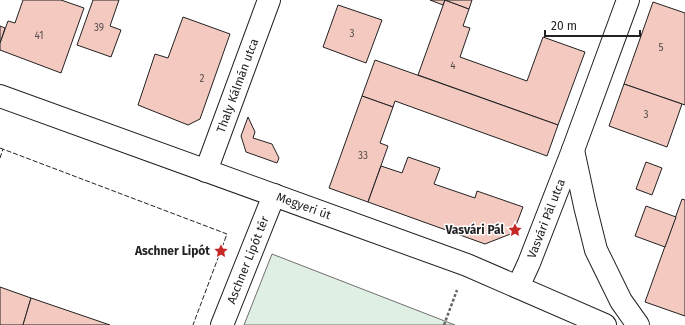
<svg xmlns="http://www.w3.org/2000/svg" width="685" height="325" font-family="'Fira Sans',sans-serif">
<style>
.green{fill:#e0efe3;stroke:#6f6f6f}
.building{fill:#f3c9c0;stroke:#222}
.lines{fill:none;stroke-linecap:round;stroke-linejoin:round}
.minor-casing{stroke:#222;stroke-width:24}
.major-casing{stroke:#222;stroke-width:24}
.path{stroke:#646464;stroke-width:2.5;stroke-dasharray:3 2;stroke-linecap:butt}
.minor{stroke:#fff;stroke-width:22}
.major{stroke:#fff;stroke-width:22}
.fence{stroke:#222;stroke-width:1;stroke-dasharray:5 2;stroke-linecap:butt}
.labels{text-anchor:middle;dominant-baseline:central;stroke-width:3;stroke-linejoin:round;paint-order:stroke}
.number-label{font-size:10px;fill:#564c4a}
.street-label{font-size:12px;fill:#222;stroke:#fff}
.poi-label{font-size:12px;font-weight:bold;fill:#222;stroke:#fff;text-anchor:end}
</style>
<rect width="100%" height="100%" fill="#fff"/>
<path class="green" d="M272,254L455,325H244Z"/>
<g class="building">
<path d="M23,0H61L84,8L61,73L0,50V43L8,21L15,23Z"/>
<path d="M93,0H119L110,26L121,30L111,57L77,45Z"/>
<path d="M430,0H445L443,5Z"/>
<path d="M445,0L469,9L463,26L470,28L460,57L527,81L543,37L585,52L558,125L418,75Z"/>
<path d="M445,0H472L469,9Z"/>
<path d="M653,2L685,13V105L624,84Z"/>
<path d="M338,5L382,20L366,63L323,47Z"/>
<path d="M183,17L230,34L200,119L188,125L138,105L155,54L168,58Z"/>
<path d="M0,26L5,28L0,43Z"/>
<path d="M375,60L558,125L547,156L395,101L393,107L362,96Z"/>
<path d="M624,84L682,104L667,147L609,126Z"/>
<path d="M362,96L393,107L380,143L388,146L368,202L329,188Z"/>
<path d="M248,117L255,132L253,138L272,144L279,158L277,163L246,152L241,136Z"/>
<path d="M408,157L440,168L434,184L475,198L477,191L523,207L513,233L485,244L368,202L381,166L402,173Z"/>
<path d="M646,162L662,168L652,195L636,189Z"/>
<path d="M682,199L685,200V316L645,302Z"/>
<path d="M646,206L676,217L665,247L635,236Z"/>
<path d="M0,287L31,298L23,325H0Z"/>
<path d="M31,298L110,325H23Z"/>
</g>
<g class="lines">
<defs>
<g id="minor">
<path d="M573,150L585,206L596,250L621,301L638,325"/>
<path id="s1" d="M206,171L269,0"/>
<path id="s2" d="M518,287L529,263L573,150L628,0"/>
<path id="s3" d="M222,325L274,195"/>
</g>
<g id="major">
<path id="s4" d="M0,96L467,265L605,325"/>
</g>
</defs>
<use href="#minor" class="minor-casing"/>
<use href="#major" class="major-casing"/>
<path class="path" d="M444,325L457,290"/>
<use href="#minor" class="minor"/>
<use href="#major" class="major"/>
<g class="fence">
<path d="M0,148L227,234L193,325"/>
<path d="M0,158L3,149"/>
</g>
</g>
<defs>
<symbol id="sight-bare" viewBox="-9 -9 18 18"><path d="M0-6L1.8-2.2L6-1.7L2.9 1.2L3.7 5.4L0 3.3L-3.7 5.4L-2.9 1.2L-6-1.7L-1.8-2.2Z" fill="#c62828" stroke="#fff" stroke-width="2.5" paint-order="stroke"/></symbol>
</defs>
<g fill-rule="evenodd">
<use href="#sight-bare" x="505" y="220" width="20" height="20"/>
<use href="#sight-bare" x="211" y="241" width="20" height="20"/>
</g>
<g class="labels">
<g class="number-label">
<text x="99" y="28">39</text>
<text x="352" y="34">3</text>
<text x="39" y="36">41</text>
<text x="661" y="48">5</text>
<text x="453" y="66">4</text>
<text x="202" y="79">2</text>
<text x="646" y="115">3</text>
<text x="363" y="156">33</text>
</g>
<g class="street-label">
<text stroke="none"><textPath href="#s1" startOffset="91">Thaly Kálmán utca</textPath></text>
<text stroke="none"><textPath href="#s4" startOffset="323">Megyeri út</textPath></text>
<text stroke="none"><textPath href="#s2" startOffset="74">Vasvári Pál utca</textPath></text>
<text stroke="none"><textPath href="#s3" startOffset="70">Aschner Lipót tér</textPath></text>
</g>
<g class="poi-label">
<text x="504" y="230">Vasvári Pál</text>
<text x="210" y="251">Aschner Lipót</text>
</g>
</g>
<path d="M545 30v6h95v-6" fill="none" stroke="#222222" stroke-width="2"/>
<text x="551" y="30" font-size="12" fill="#222222" stroke="#ffffff" stroke-width="3" paint-order="stroke">20 m</text>
</svg>
